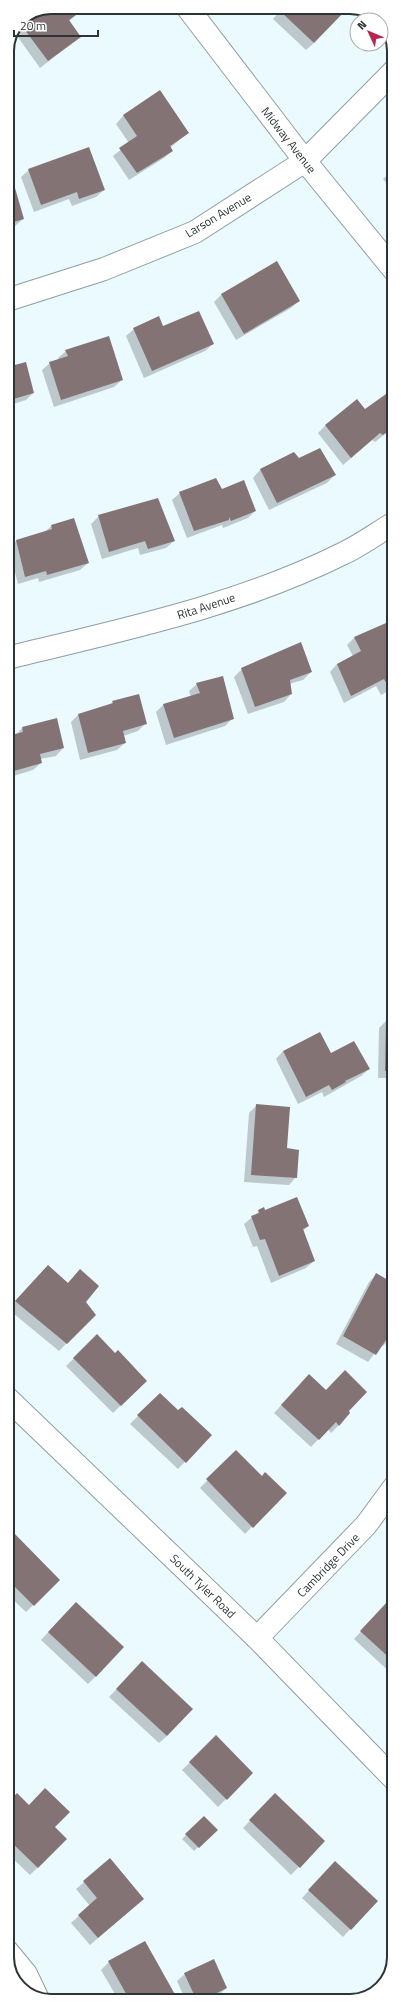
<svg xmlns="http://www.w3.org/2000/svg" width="401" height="2008" font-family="'Titillium Web',sans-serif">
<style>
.shadow{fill:#0003}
.building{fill:#847375}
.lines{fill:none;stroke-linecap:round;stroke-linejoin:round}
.minor-casing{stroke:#8d9fa3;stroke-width:24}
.minor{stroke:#fff;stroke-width:22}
.labels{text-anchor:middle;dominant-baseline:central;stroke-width:4;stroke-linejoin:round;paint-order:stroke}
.street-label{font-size:12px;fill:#2c3435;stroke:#fff}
.rim{fill:none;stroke:#2c3435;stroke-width:2}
</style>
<rect width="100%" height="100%" fill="#ebfafe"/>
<g class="shadow">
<path d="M51,7H86L69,21L80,37L40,68L15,33L20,20Z"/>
<path d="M284,7L314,43L306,50L273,19Z"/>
<path d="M160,91L188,133L170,148L172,151L164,158L129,180L113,156L129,143L116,124L123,116Z"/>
<path d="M394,169V192L383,179Z"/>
<path d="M29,170L104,190L96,197L72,206L69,199L34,212L21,177Z"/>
<path d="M7,191L23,219L15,226L7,229Z"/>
<path d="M277,262L299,301L291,308L236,340L214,302L221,295Z"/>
<path d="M163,328L213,344L205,351L144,378L126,336L134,329Z"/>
<path d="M66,351L122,380L114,387L54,407L42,370L50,363L59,360L58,358Z"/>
<path d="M7,368L33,393L26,400L10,405L12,408L7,413Z"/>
<path d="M365,411L394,427L375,442L372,440L343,465L318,433L326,425Z"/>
<path d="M294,453L299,459L335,475L327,483L269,510L253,478L260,470Z"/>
<path d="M221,491L255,511L248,518L223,528L222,525L187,538L172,500L180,493Z"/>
<path d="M99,516L174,541L166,548L140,555L138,548L102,559L91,524Z"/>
<path d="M51,526L88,563L80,570L39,582L38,578L18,584L9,549L16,541L45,532Z"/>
<path d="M355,637L394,639V688L381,695L376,686L344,703L330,672L337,664L353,656L347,645Z"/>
<path d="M242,669L311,672L303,680L289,684L291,694L284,702L248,714L234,677Z"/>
<path d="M197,684L233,718L225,726L166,745L156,712L163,705L191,697L189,691Z"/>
<path d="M113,702L146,723L138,731L123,736L125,743L117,750L80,760L71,722L78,715L110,705Z"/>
<path d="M22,728L63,748L56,756L40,759L41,763L33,770L7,778V737L16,735Z"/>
<path d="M386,1021H394V1078H378L379,1028Z"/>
<path d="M283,1051L330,1054L369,1069L361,1076L324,1097L322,1092L298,1104L276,1059Z"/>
<path d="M257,1105L286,1149L296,1177L289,1185L244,1182L249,1113Z"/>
<path d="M263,1208L265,1211L308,1226L303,1231L314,1261L306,1268L271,1283L257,1246L253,1247L244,1224Z"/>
<path d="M80,1270L85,1302L94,1315L59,1351L8,1309L40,1274L67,1284Z"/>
<path d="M377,1274L385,1285L391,1338L383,1346L381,1345L368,1362L336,1344L369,1282Z"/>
<path d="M97,1336L115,1354L146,1381L113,1413L66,1366Z"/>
<path d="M302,1383L347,1411L339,1425L331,1433L328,1429L311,1447L274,1413Z"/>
<path d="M160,1394L178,1411L211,1435L178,1469L130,1424Z"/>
<path d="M236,1451L262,1477L285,1493L245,1534L200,1488Z"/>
<path d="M7,1536L59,1580L26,1612L7,1594Z"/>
<path d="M394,1605V1676L354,1639L382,1609Z"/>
<path d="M68,1611L96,1676L88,1684L41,1640Z"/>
<path d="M135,1670L167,1736L159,1743L109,1697Z"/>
<path d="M216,1737L252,1773L218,1807L182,1770Z"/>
<path d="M275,1795L324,1841L291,1875L243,1828Z"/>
<path d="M7,1804L53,1827L66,1839L30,1875L7,1853Z"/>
<path d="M204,1817L216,1830L194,1851L182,1839Z"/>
<path d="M110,1860L143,1899L90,1945L71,1923L90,1906L76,1889Z"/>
<path d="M328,1870L376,1901L343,1937L302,1898Z"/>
<path d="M109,1962L173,2001H119L101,1970Z"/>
<path d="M185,1974L226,1988L218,1996L208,2001H186L177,1981Z"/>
</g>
<g class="building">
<path d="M51,7H87L69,20L81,37L48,61L19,22L20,20Z"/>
<path d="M283,7H343L346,10L314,43L280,11Z"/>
<path d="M160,90L189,133L170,146L173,151L137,173L119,148L137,136L123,115Z"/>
<path d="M89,147L105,190L79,199L77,192L41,205L28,169Z"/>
<path d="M15,188L24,219L7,224V190Z"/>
<path d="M277,261L300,301L244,334L221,294Z"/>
<path d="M199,311L214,344L152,371L133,328L159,316L163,326Z"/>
<path d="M109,336L123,380L61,400L49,362L68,356L65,350Z"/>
<path d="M26,362L34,393L10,400L13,408L7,410V367Z"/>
<path d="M386,394L394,403V427L383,435L380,433L351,458L325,425L357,399L365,409Z"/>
<path d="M320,448L336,475L277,503L260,469L294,452L299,458Z"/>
<path d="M216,478L222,489L244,480L256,511L231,521L229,517V520L194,531L179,492Z"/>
<path d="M158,498L175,541L148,549L145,541L109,552L98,515Z"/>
<path d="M74,518L89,563L47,575L46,571L25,577L16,540L52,529L51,525Z"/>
<path d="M386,623L394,637V685L389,688L384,679L351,696L337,664L361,651L354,637Z"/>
<path d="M301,642L312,672L290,680L292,694L255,707L241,668Z"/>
<path d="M223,676L234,719L174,738L163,704L200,693L196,683Z"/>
<path d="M139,694L147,724L123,731L126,743L88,753L78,714L113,703L112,701Z"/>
<path d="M57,718L64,748L40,754L42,763L7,773V736L23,732L22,727Z"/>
<path d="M386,1020H394V1071H385Z"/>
<path d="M320,1032L331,1053L354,1041L370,1069L345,1081L346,1082L332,1090L329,1085L306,1097L283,1051Z"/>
<path d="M256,1104L290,1107L287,1148L299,1150L297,1178L251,1175Z"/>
<path d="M297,1197L309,1226L303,1229L315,1261L279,1276L265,1239L260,1240L251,1216L259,1213L258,1210L264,1207L265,1210Z"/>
<path d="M48,1265L68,1283L80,1269L99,1286L86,1302L96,1315L67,1344L15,1301Z"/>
<path d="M376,1273L388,1280L386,1284L394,1288V1335L392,1339L388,1337L376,1355L343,1336Z"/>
<path d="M97,1334L115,1353L118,1350L147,1381L121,1406L73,1358Z"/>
<path d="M345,1370L367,1392L349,1411L350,1413L339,1426L336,1422L319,1440L281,1405L309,1374L326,1390Z"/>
<path d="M160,1393L178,1410L182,1407L212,1435L186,1463L137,1415Z"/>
<path d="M236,1450L262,1476L265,1472L287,1493L253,1528L206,1479Z"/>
<path d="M11,1530L60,1580L34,1606L7,1579V1534Z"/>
<path d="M389,1600L394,1604V1662L360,1631Z"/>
<path d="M76,1602L124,1647L96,1677L48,1632Z"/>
<path d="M142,1661L193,1709L167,1736L116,1689Z"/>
<path d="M216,1735L253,1773L227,1800L189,1762Z"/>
<path d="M45,1788L70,1812L55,1827L67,1839L38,1868L7,1838V1803L17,1793L29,1805Z"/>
<path d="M275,1793L325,1841L300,1868L249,1820Z"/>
<path d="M204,1816L218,1830L199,1848L185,1834Z"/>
<path d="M110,1858L144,1899L98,1938L78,1915L97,1898L83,1881Z"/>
<path d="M335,1861L378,1901L351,1930L308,1890Z"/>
<path d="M145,1941L177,1998L172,2001H130L108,1961Z"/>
<path d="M214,1959L227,1988L201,2001H197L184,1973Z"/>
</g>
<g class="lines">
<defs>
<g id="minor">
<path d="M187,7L305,161L394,270"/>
<path d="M7,300L104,269L195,232L305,161L394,71"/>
<path d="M7,658C121,630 238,606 344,553C361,545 377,533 394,523"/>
<path d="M7,1398L257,1638L394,1779"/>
<path d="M257,1638L366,1525L394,1487"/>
<path d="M7,1951L26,1974L37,1997"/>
</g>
</defs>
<use href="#minor" class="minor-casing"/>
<use href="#minor" class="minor"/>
</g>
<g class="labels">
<g class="street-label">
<text transform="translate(289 140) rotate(52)">Midway Avenue</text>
<text transform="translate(218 215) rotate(-31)">Larson Avenue</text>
<text transform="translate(206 606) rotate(-18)">Rita Avenue</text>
<text transform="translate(328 1565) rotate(-46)">Cambridge Drive</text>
<text transform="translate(203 1586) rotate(44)">South Tyler Road</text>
</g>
</g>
<path d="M0 0H401V2008H0ZM51 14H350A37 37 0 0 1 387 51V1957A37 37 0 0 1 350 1994H51A37 37 0 0 1 14 1957V51A37 37 0 0 1 51 14Z" fill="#fff" fill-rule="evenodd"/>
<path class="rim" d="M51 14H350A37 37 0 0 1 387 51V1957A37 37 0 0 1 350 1994H51A37 37 0 0 1 14 1957V51A37 37 0 0 1 51 14Z"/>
<g transform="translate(369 32) rotate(314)"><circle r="19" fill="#ffffff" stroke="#abaeae"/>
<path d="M0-3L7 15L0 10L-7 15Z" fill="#b72751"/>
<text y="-6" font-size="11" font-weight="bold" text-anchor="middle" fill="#2c3435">N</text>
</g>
<path d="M14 30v6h84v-6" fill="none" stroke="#2c3435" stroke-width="2"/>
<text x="20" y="30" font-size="12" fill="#2c3435" stroke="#ffffff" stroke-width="3" paint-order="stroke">20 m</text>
</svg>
